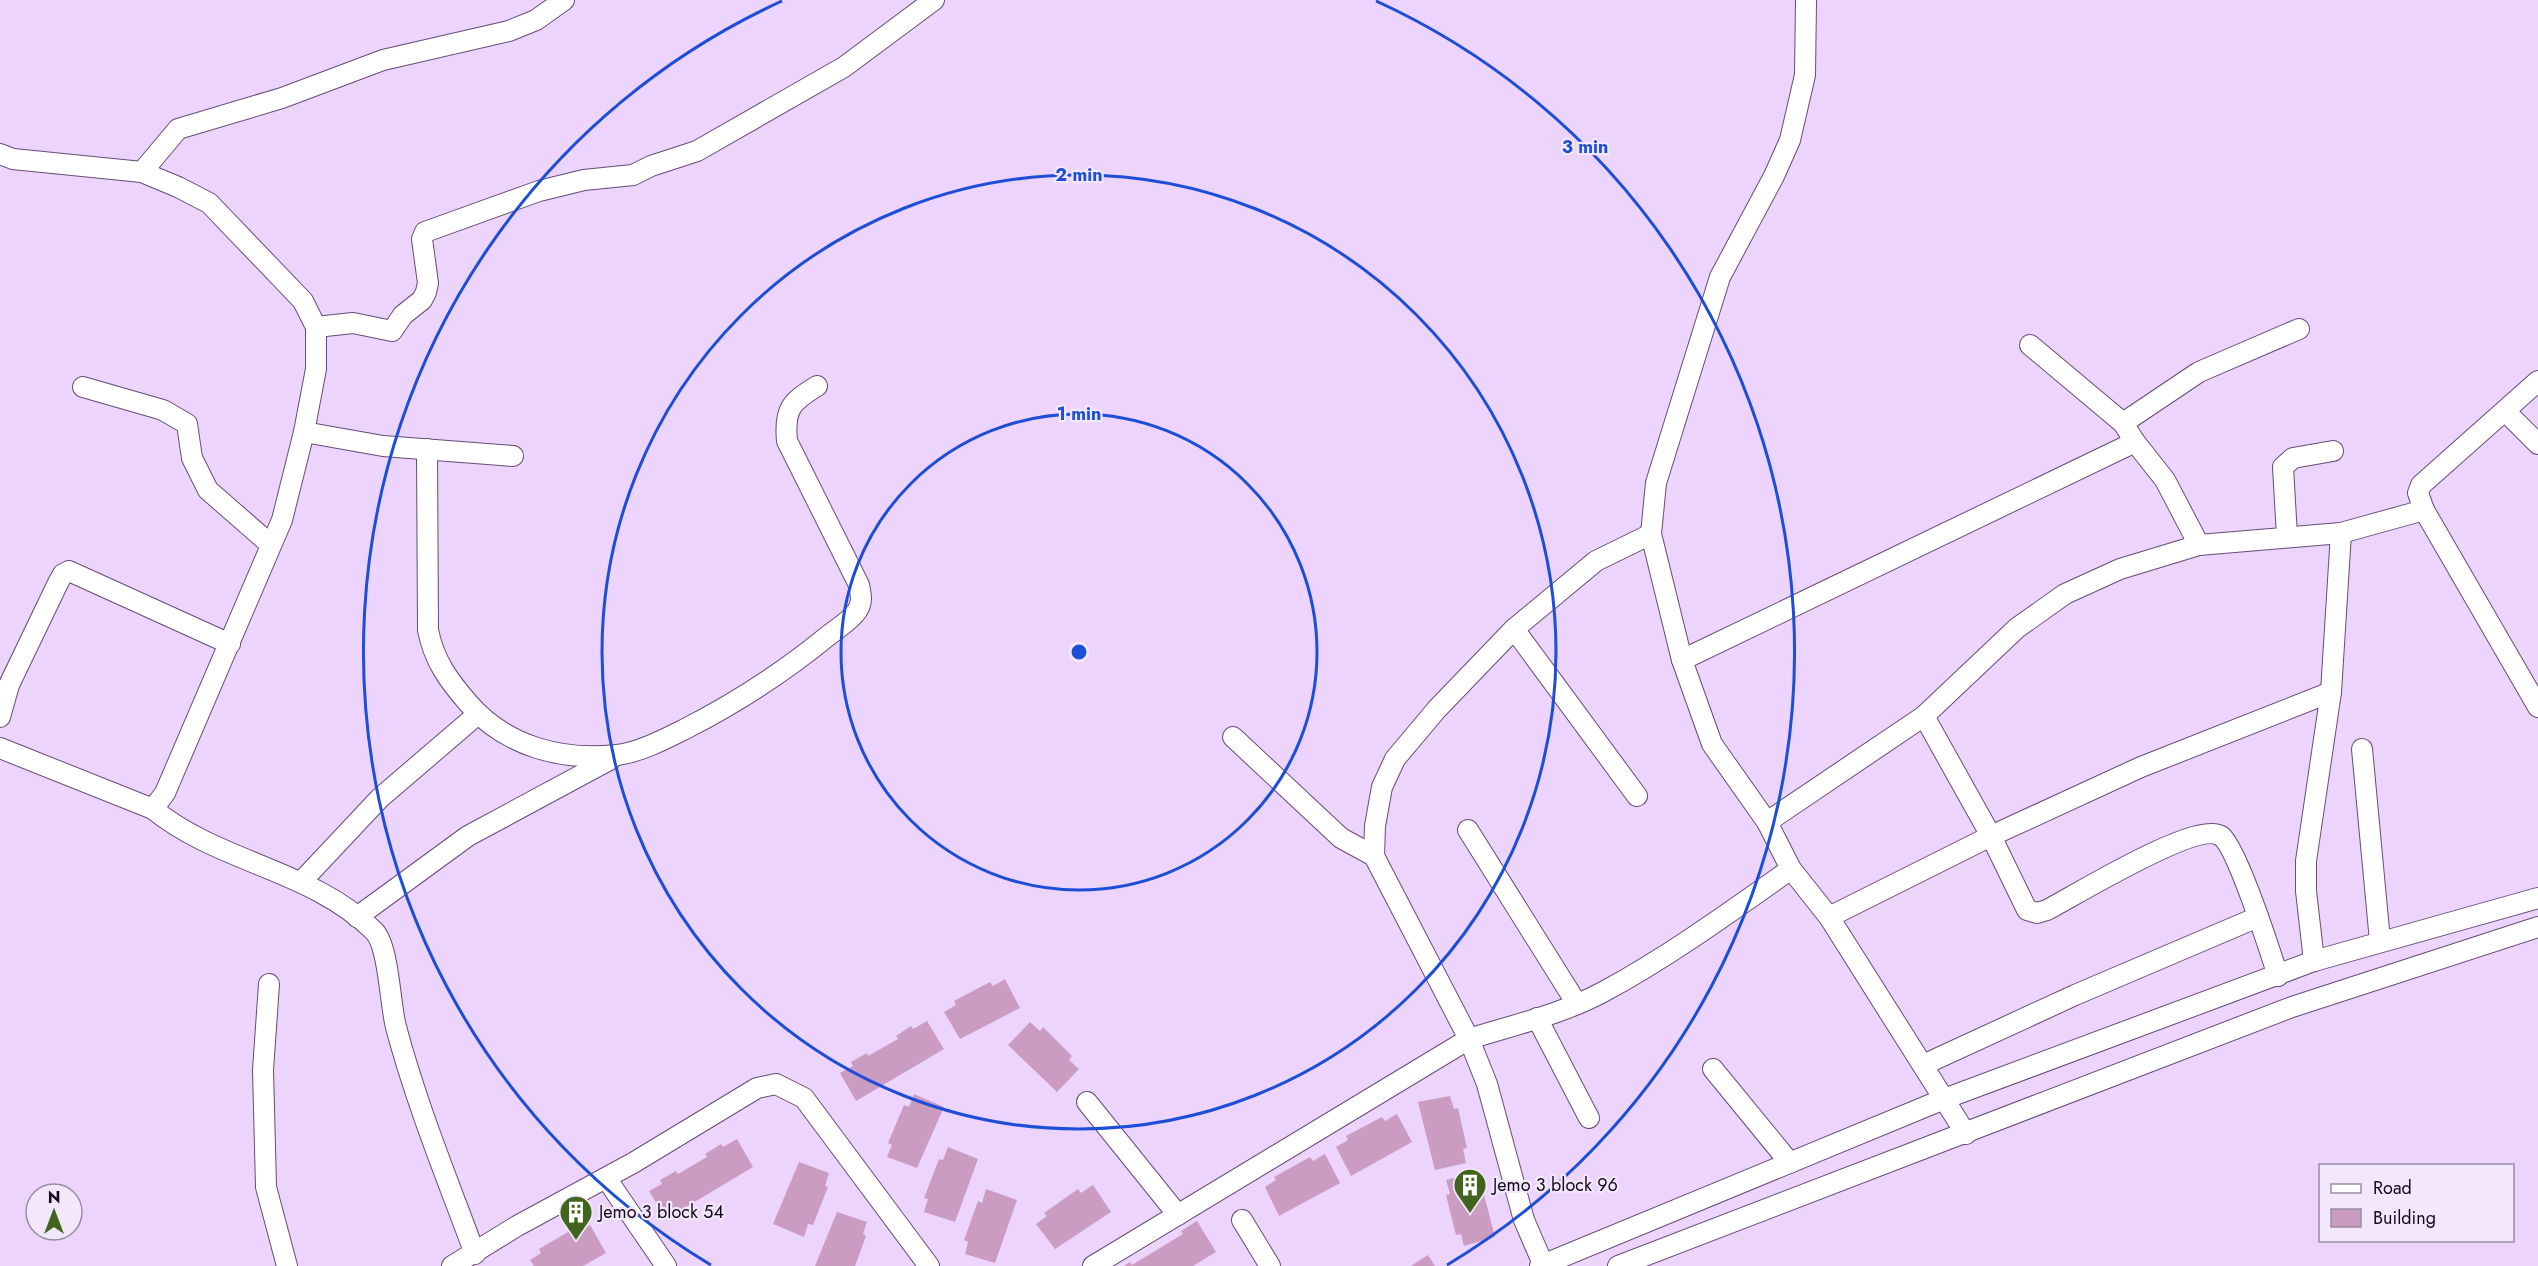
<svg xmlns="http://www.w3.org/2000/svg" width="2538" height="1266" font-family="Jost,sans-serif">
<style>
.building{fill:#ca9cc2}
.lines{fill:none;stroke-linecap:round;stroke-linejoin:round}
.minor-casing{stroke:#664c76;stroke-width:22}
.minor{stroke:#fff;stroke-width:20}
.ring{fill:none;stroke:#1d4ed8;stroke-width:3}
.labels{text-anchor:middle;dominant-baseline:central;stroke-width:4.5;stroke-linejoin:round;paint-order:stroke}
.poi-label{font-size:18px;fill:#130919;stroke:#f3e7fb;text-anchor:start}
.centre{fill:#1d4ed8;stroke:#f3e7fb;stroke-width:3}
.ring-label{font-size:18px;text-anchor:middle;font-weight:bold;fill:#1d4ed8;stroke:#f3e7fb;stroke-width:4.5;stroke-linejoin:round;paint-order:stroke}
</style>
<rect width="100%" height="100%" fill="#ecd4fc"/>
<g class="building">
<path d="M1005,979L1020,1008L960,1039L944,1012L956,1005L954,1001L990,982L993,986Z"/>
<path d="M927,1021L944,1049L856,1101L840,1073L853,1066L851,1062L867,1053L868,1056L898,1039L896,1036L911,1026L913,1029Z"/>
<path d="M1030,1022L1040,1031L1043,1027L1072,1056L1069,1060L1079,1069L1057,1092L1008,1045Z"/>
<path d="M914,1094L944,1107L917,1168L887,1157L892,1145L888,1143L904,1105L909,1107Z"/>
<path d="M1450,1096L1454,1109L1458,1108L1467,1148L1463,1149L1466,1163L1435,1170L1418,1102Z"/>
<path d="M1397,1114L1412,1142L1351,1176L1336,1147L1348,1140L1346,1136L1382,1117L1385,1121Z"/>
<path d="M737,1139L753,1167L666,1219L649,1191L662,1184L660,1180L676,1171L678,1174L707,1157L705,1154L721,1144L723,1147Z"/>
<path d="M948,1147L978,1159L955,1222L924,1212L928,1199L924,1198L939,1159L943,1160Z"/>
<path d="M1325,1154L1340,1183L1279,1216L1265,1187L1276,1180L1274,1177L1310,1157L1313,1161Z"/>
<path d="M799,1162L829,1173L825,1186L828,1187L813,1225L808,1224L804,1237L773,1224Z"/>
<path d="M1478,1172L1495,1237L1464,1246L1461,1234L1456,1235L1446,1195L1450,1194L1446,1180Z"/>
<path d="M1093,1185L1111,1212L1055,1249L1036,1224L1047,1216L1044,1213L1078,1189L1081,1193Z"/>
<path d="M986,1189L1017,1200L995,1263L965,1254L968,1242L964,1240L978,1201L982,1203Z"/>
<path d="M837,1212L867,1222L863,1234L866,1236L855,1266H815Z"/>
<path d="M1197,1221L1216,1252L1193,1266H1124L1130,1262L1132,1265L1183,1234L1181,1231Z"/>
<path d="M590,1225L606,1253L583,1266H534L530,1260L541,1253L539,1249L575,1228L578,1232Z"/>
<path d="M1428,1255L1435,1266H1411Z"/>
</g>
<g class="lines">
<defs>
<g id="minor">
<path d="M1806,0L1805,75L1790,140L1774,176L1720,277L1656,483L1651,534L1682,660L1712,744L1767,822L1791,869L1829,917L1966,1134"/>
<path d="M0,154L13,159L142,172L178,187L209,203L303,301L316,327V369L304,432L282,520L165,793L153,809"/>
<path d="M142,172L178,129L282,98L383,60L509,31L536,20L564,0"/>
<path d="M316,327L353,323L392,331L403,315L422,300L426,292L428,283L422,239L425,232L539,191L584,180L633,175L651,166L697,151L844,67L934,0"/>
<path d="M2030,345L2123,423L2135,442L2165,480L2199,545"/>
<path d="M2538,381L2421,485L2418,493L2424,510L2538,707"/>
<path d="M83,387L163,410L187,424L192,458L208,490L271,545"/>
<path d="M2505,411L2538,444"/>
<path d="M2123,423L2199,372L2299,329"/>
<path d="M304,432L383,446L513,456"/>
<path d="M427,449L428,630C434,661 449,681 469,704C507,747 562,761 617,755C640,752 665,739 685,729C738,702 784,672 829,635C838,628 851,620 857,611C863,602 861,595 859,585L787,441C784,409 791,402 817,386"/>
<path d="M2287,536L2283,467L2293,458L2333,451"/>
<path d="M1514,629L1637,796"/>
<path d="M1682,660L2135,442"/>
<path d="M1924,716L1991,836L2027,910L2037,913L2047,910C2074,896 2197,820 2221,836C2237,847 2270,951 2278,976"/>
<path d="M0,717L9,685L58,583L63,574L69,571L230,644"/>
<path d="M1233,737L1341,838L1374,856"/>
<path d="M0,748L153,809C219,863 313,870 374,931C389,946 390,1005 396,1027C416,1103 448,1181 475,1254"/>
<path d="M2362,749L2380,941"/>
<path d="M1767,822L1924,716L2017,628L2065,594L2120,569L2199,545L2341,533L2424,510"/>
<path d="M1468,830L1577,1004"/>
<path d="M301,882L380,798L478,714"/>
<path d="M357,917L468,836L611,759"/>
<path d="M1829,917L1991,836L2141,767L2331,692"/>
<path d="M2314,961L2306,891V861L2331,692L2341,533"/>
<path d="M269,984L263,1070L266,1187L287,1266"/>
<path d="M1537,1018L1589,1118"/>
<path d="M1923,1065L2075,995L2258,917"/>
<path d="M1713,1069L1790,1163"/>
<path d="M1087,1102L1178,1215"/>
<path d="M606,1178L666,1266"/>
<path d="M1242,1220L1270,1266"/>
<path d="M1543,1264L1524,1220L1487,1084L1469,1039L1374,856L1375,826L1382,787L1395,759L1437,709L1514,629L1596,561L1651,534"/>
<path d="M452,1266L517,1226L633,1163L757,1088L776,1084L804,1098L929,1266"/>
<path d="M1093,1266L1469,1039C1514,1025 1562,1014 1603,992C1668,957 1730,912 1791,869"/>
<path d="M1540,1266L1944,1099L2314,961L2538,898"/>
<path d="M1618,1266L2292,1007L2538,927"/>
</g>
</defs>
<use href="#minor" class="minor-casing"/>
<use href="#minor" class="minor"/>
</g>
<g class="ring">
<circle cx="1079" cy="652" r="238"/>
<circle cx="1079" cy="652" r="477"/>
<path d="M711 1265A715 715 0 0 1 782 1M1376 1A715 715 0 0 1 1447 1265"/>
</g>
<defs>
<symbol id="building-pin" viewBox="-11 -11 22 30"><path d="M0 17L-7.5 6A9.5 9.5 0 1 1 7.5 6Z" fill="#41651e" stroke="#f3e7fb"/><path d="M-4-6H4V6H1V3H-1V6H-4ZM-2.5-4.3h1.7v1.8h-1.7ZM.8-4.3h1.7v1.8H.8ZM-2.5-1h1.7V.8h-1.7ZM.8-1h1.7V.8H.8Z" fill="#fff"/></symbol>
</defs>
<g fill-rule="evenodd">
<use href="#building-pin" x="1451" y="1166" width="38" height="52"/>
<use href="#building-pin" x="557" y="1193" width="38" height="52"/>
</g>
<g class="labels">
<g class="poi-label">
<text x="1493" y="1185">Jemo 3 block 96</text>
<text x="599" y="1212">Jemo 3 block 54</text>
</g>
</g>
<circle cx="1079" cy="652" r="9" class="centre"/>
<g class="ring-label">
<text x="1585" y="153">3 min</text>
<text x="1079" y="181">2 min</text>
<text x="1079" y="420">1 min</text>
</g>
<rect x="2319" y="1164" width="195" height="78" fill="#f3e7fb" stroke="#998ea1" stroke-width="1.5"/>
<rect x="2331" y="1184" width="30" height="9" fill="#ffffff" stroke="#998ea1" stroke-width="1.5"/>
<text x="2373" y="1194" font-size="18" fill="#130919">Road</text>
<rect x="2331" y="1209" width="30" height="18" fill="#ca9cc2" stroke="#998ea1" stroke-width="1.5"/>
<text x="2373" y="1224" font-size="18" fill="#130919">Building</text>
<g transform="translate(54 1212)"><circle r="28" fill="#f3e7fb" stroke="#998ea1" stroke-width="1.5"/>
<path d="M0-4.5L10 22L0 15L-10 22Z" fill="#41651e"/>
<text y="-9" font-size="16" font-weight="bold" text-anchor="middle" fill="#130919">N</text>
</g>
</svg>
